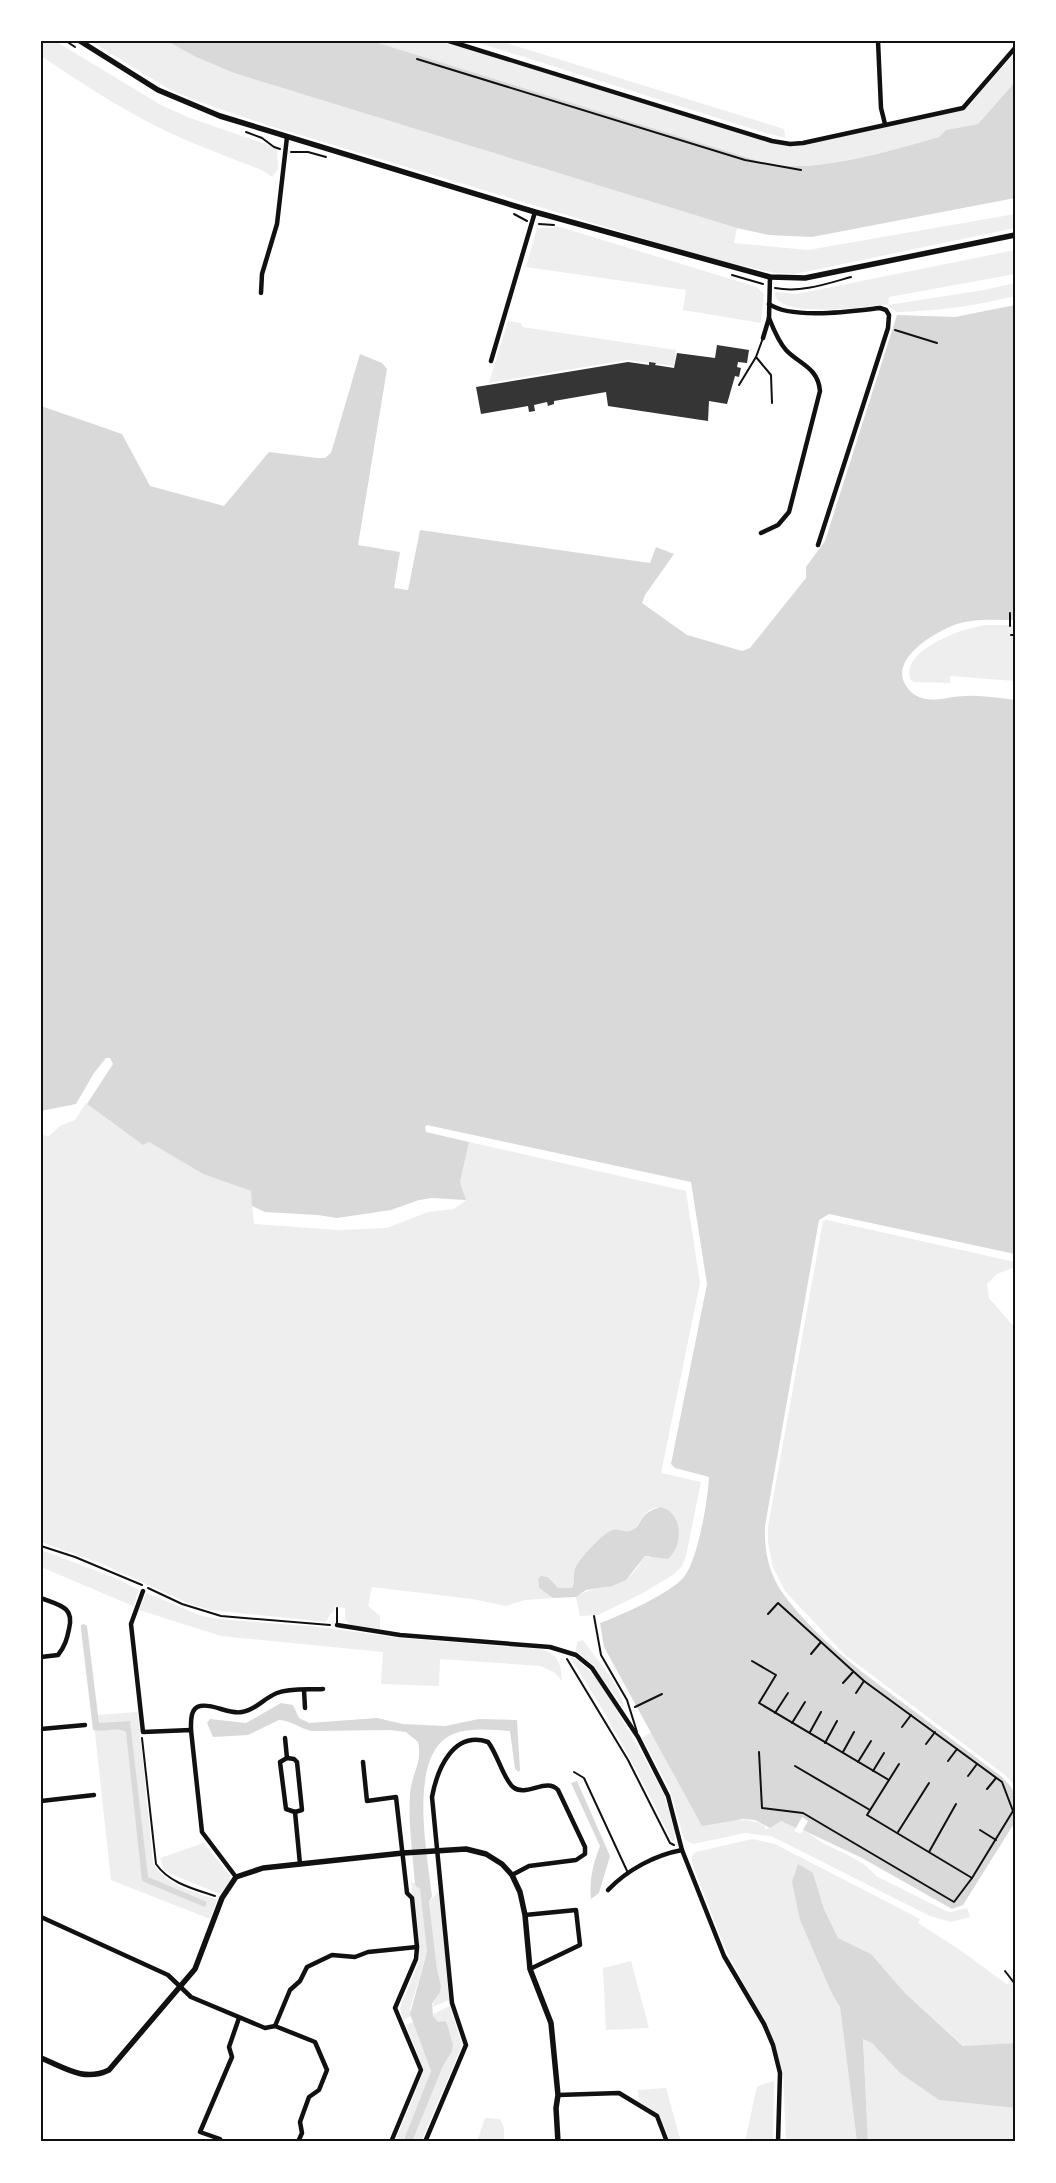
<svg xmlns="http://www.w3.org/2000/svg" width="1056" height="2183" font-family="Helvetica,sans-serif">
<rect width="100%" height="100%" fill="#fff"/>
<g fill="#eee">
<path d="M41 41H55L161 105 190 118 277 148 278 169 272 177 264 171C227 156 188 143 152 124 113 104 77 80 41 56Z"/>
<path d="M90 41H167L196 57 234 73 737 228 734 243 808 250 1015 214V228L795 274 776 273 716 260 270 126 197 101 169 89Z"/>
<path d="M372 41H449L789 145 956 109 970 103 1015 53V82L978 124 946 130 939 137C893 150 834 168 786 166 775 166 763 162 752 159Z"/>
<path d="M473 41H500L784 129 785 138 759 131Z"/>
<path d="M560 227 757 287 764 294 761 323 683 310 686 290 526 267 537 228Z"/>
<path d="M1015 250V274L889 297 888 305 984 290 1015 283V296C975 306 937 311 896 312L888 305C866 306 784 319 775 296L776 292 797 294Z"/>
<path d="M508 321 521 323 522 327 676 350 674 366 627 360 489 383Z"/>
<path d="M986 625H1015V681L950 676V683L914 682 910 679C909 673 909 668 912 663 923 643 964 628 986 625Z"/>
<path d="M86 1103 143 1145 149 1142 203 1174 251 1191 254 1224 339 1230 387 1228 428 1212 454 1209 466 1200 460 1182 469 1142 686 1191 700 1283 661 1473 701 1482 686 1556 682 1566 673 1575 641 1594 598 1615 580 1616 576 1597C593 1585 615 1589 631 1575 636 1570 641 1562 645 1556L650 1558 665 1508C645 1503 643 1523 632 1530 624 1534 617 1528 610 1532 593 1540 580 1560 574 1577 573 1581 574 1584 572 1588H558L548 1577 541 1576 538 1579 539 1588 553 1598 525 1600 506 1606 472 1599 372 1587 368 1606 380 1616V1629L351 1625 345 1619V1608L335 1607 334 1612 331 1613 326 1622 210 1610 188 1603 100 1563 41 1542V1135L49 1136 60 1126 75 1120Z"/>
<path d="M827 1220 1015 1262V1267L997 1274 987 1284 989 1298 1015 1328V1785L1005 1775 844 1654 785 1591 773 1567 768 1543V1527L823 1221Z"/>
<path d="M41 1550 113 1577 139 1590 133 1606 41 1567Z"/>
<path d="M146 1593 202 1616 219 1619 319 1627 401 1638 540 1649C558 1654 561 1663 562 1681L555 1673 541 1666 440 1659 439 1686 381 1684 383 1652 221 1636 139 1610Z"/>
<path d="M583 1640C598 1662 620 1683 625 1710L593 1665 576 1651 577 1642Z"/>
<path d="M569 1656 576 1659 590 1671 602 1685 642 1754 664 1794 674 1829 675 1841H672C641 1777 608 1715 569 1656Z"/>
<path d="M138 1712 153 1862C162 1885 196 1892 217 1900L210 1919 111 1880 95 1733 96 1715Z"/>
<path d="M651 1732 702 1825C723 1822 746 1815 765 1826V1829L770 1828 781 1821 796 1828 794 1831 801 1834 803 1830C811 1834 816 1839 823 1843 841 1853 863 1859 876 1876L946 1911 950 1912 967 1908 970 1917 951 1922 930 1916 771 1836 745 1833 693 1844 684 1839 670 1790 642 1738Z"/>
<path d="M752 1839 775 1844 920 1919 918 1923 960 1950 1008 1985 1015 1970V2043L964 2046 905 1993 871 1954 838 1938 824 1909 813 1873 800 1920 832 1994 840 2007 857 2142H786L783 2072 774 2041 725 1948 692 1863V1856L696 1852Z"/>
<path d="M204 1843 230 1876V1882L220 1894 171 1874 165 1870 160 1858Z"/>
<path d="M411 1881 420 1889 427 1952 410 2009 411 2016 403 2020 400 2008 420 1959Z"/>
<path d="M439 1891 449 2000 432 2007 441 1986 437 1969 429 1902Z"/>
<path d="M631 1961 649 2028 606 2030 603 1968Z"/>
<path d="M450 2006 461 2042V2048L421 2142H412L443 2066 452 2050 453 2045 444 2021 438 2022 434 2019 433 2014Z"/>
<path d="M413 2022 431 2071 403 2142H395L424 2070 406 2025Z"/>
<path d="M863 2039 872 2043 900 2073 939 2100 1015 2108V2142H868Z"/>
<path d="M774 2081 773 2142H745L756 2090 758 2086Z"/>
<path d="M666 2088 681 2142H670C664 2122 658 2111 639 2102L638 2090Z"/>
<path d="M485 2118 500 2119 504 2128V2142H477Z"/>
</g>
<g fill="#d9d9d9">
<path d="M167 41H372L752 159C763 162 774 166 786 166 834 168 893 150 939 137L946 130 978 124 1015 82V198L812 237 769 235 737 228 234 73 196 57Z"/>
<path d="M1015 305V620C995 620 973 618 954 625 934 633 893 657 904 682 906 687 912 694 917 696 932 704 949 696 965 696 981 695 999 698 1015 700V1254L829 1214 819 1220 765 1526C764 1551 769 1575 784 1595 816 1638 859 1670 902 1702 935 1727 969 1752 1002 1777L1011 1787 1015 1795V1822L963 1905 952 1909 862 1858 803 1830 808 1821 802 1817 796 1828 781 1821 770 1828 755 1820 743 1819 702 1826 604 1647 600 1623C620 1616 671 1593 684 1577 698 1559 708 1500 709 1477L675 1468 671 1464 707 1284 691 1182 427 1125 425 1127 426 1132 469 1142 460 1182 466 1200 432 1198 419 1200 391 1210 337 1218 318 1215 265 1212 252 1206 251 1191 203 1174 149 1142 143 1145 87 1104 113 1064 110 1058H106L94 1073 76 1104 41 1111V406L122 434 150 486 224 506 269 452 317 458H325L331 453 360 354 382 363 387 369 358 545 400 552 394 588 408 590 420 530 650 563 656 547 674 554 645 595 642 603 687 635 742 651 750 648 806 578V567L825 541 897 315 955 317Z"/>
<path d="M661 1507C683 1513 684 1545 668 1559L645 1556 626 1580 612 1586 586 1590 576 1597 553 1598 539 1588 538 1579 541 1576 548 1577 558 1588H572C575 1582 573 1575 575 1569 579 1559 602 1533 613 1530 619 1528 625 1534 632 1530 644 1524 638 1513 661 1507Z"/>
<path d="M84 1624 87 1626 99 1723 130 1721 148 1877 207 1902 205 1907 142 1881 126 1732C115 1726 104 1733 93 1730L81 1629V1625Z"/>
<path d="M281 1703 293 1705 299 1718 309 1723 377 1718 403 1724 445 1726 479 1719 517 1720 520 1770 519 1772 515 1769 510 1731C492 1730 471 1727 453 1734 406 1754 428 1857 432 1896L429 1902 437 1969 441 1986 440 1992 432 2004 433 2016 438 2022 445 2021 447 2024 453 2045 452 2051 443 2066 412 2142H403L431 2071 410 2014 427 1952 420 1889 415 1885C413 1855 408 1825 410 1795 411 1774 423 1763 418 1742L406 1732 390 1730 312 1731C300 1729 291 1720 279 1720L248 1735 213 1737 207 1723 210 1719 246 1723Z"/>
<path d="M577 1781 610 1856 599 1893 591 1899C589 1880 593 1864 600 1846L571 1783Z"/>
<path d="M798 1864 813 1873 824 1909 838 1938 871 1954 905 1993 963 2046 1015 2043V2108L939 2100 900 2073 872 2043 863 2039 868 2142H857L840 2007 832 1994 800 1920 792 1882Z"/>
</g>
<path fill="#353535" d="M717 345 749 350 747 363 738 362 737 367 741 368 739 377 735 376 727 404 709 401 708 421 608 406 606 392 554 401V404L548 406 547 402 534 405 535 411 529 412 528 406 481 414 476 387 628 362 649 365V362L656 363 655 365 674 368 677 353 715 358Z"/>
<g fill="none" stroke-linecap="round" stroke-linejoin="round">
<g stroke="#111" stroke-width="2">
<path d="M66 41 75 47"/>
<path d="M417 59 745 160 801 170"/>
<path d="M246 132 262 138 274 147 280 149"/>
<path d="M291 152H308L326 157"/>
<path d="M514 214 527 221"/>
<path d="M539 224 554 225"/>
<path d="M732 275 763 284"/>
<path d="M775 288C801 293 826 284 851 277"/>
<path d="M895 330 937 343"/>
<path d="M1010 626V613"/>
<path d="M41 1546 75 1557 142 1585"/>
<path d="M148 1588 182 1604 221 1616 330 1625"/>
<path d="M811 1654 821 1642"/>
<path d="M567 1659 628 1760 670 1843 674 1845"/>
<path d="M752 1661 776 1675 759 1703 889 1780"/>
<path d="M843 1683 853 1672"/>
<path d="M856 1693 864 1681"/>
<path d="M635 1707 662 1694"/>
<path d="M775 1713 788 1693"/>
<path d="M792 1723 805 1702"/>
<path d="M902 1727 911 1715"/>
<path d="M810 1732 821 1712"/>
<path d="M142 1738 156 1864C169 1883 194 1889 215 1896"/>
<path d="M825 1743 837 1721"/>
<path d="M926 1744 935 1732"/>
<path d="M759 1752 762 1808 803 1813 954 1902 972 1878 1013 1811 1002 1782 864 1681 778 1603 768 1614"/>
<path d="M843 1752 854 1732"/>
<path d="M948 1761 957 1749"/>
<path d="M858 1762 871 1741"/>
<path d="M899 1764 867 1815 972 1878"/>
<path d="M795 1766 870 1810"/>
<path d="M873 1771 884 1753"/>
<path d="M968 1776 977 1764"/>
<path d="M987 1789 996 1778"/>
<path d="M980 1830 996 1840"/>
<path d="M898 1832 929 1783"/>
<path d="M929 1852 956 1804"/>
<path d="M1005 1971 1015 1984"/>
</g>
<g stroke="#111" stroke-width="2">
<path d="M756 357 771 375 772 403"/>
<path d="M739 385 756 357 763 338"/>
<path d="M1011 635H1015"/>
<path d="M337 1608V1625"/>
<path d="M594 1616 601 1655 627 1700 637 1732"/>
<path d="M574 1772 584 1778 628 1873"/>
</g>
<g stroke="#111" stroke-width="4.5">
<path d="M449 41 772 141 790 144 803 143 963 108 1015 48"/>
<path d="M878 41 881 108 885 124"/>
<path d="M261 293 262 274 277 224 287 137"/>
<path d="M769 304C792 320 853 311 880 308L886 310 889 315 888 328 818 545"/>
<path d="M763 338 769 318 770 277"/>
<path d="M491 361 535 212"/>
<path d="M761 533 778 525 789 512 820 391C818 367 799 364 786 350 778 341 773 328 769 318"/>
<path d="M143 1591 131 1624 143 1732 191 1730 202 1832 236 1877"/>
<path d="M41 1598C58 1605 75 1606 69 1629 67 1639 65 1646 58 1655L41 1657"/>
<path d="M337 1625 400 1635 550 1647 576 1655 592 1668 638 1737 668 1796 682 1850 724 1956 764 2024 773 2045 780 2073 778 2142"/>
<path d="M304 1690 305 1708"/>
<path d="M41 1729 85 1725"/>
<path d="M191 1730C191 1722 190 1708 200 1706 213 1703 229 1715 242 1712 256 1710 264 1698 277 1693 290 1688 308 1690 323 1689"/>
<path d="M285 1738 287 1758"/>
<path d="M287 1758 294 1759 297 1762 302 1810 295 1812 286 1809 280 1762Z"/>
<path d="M363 1762 367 1801 396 1797 407 1893 412 1898 417 1947 416 1959 395 2008 421 2070 391 2142"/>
<path d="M41 1801 94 1795"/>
<path d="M295 1812 300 1864"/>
<path d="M608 1890C627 1870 655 1855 682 1850"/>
<path d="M525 1915 576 1910 580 1945 530 1969"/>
<path d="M41 1917 168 1975 191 1997 265 2028 275 2026 315 2042 327 2070 319 2090 309 2097 300 2122 302 2133 298 2142"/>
<path d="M275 2026 290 1990 300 1981 307 1967 332 1955 355 1957 368 1952 417 1947"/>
<path d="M558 2095 619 2093 657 2116 667 2142"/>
<path d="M220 2139 200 2132 232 2057 229 2047 239 2018"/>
<path d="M425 2142 466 2045 452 2003 432 1797C437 1770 453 1730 488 1742 497 1753 504 1780 513 1787 526 1798 546 1777 558 1790L585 1847V1854L576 1860 529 1866 512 1875"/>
</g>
<g stroke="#111" stroke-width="5.5">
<path d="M80 41 158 90 220 116 535 212 770 277 805 278 1015 235"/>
<path d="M41 2058C65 2068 84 2082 109 2070L195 1969 222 1898 236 1877 263 1868 403 1853 466 1849 486 1854 502 1864 512 1875 520 1892 525 1915 530 1969 551 2023 558 2095 556 2108 558 2142"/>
</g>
</g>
<rect width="1056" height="2183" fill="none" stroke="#ffffff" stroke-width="85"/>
<rect x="42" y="42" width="972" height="2098" fill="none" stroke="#111" stroke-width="2"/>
</svg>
